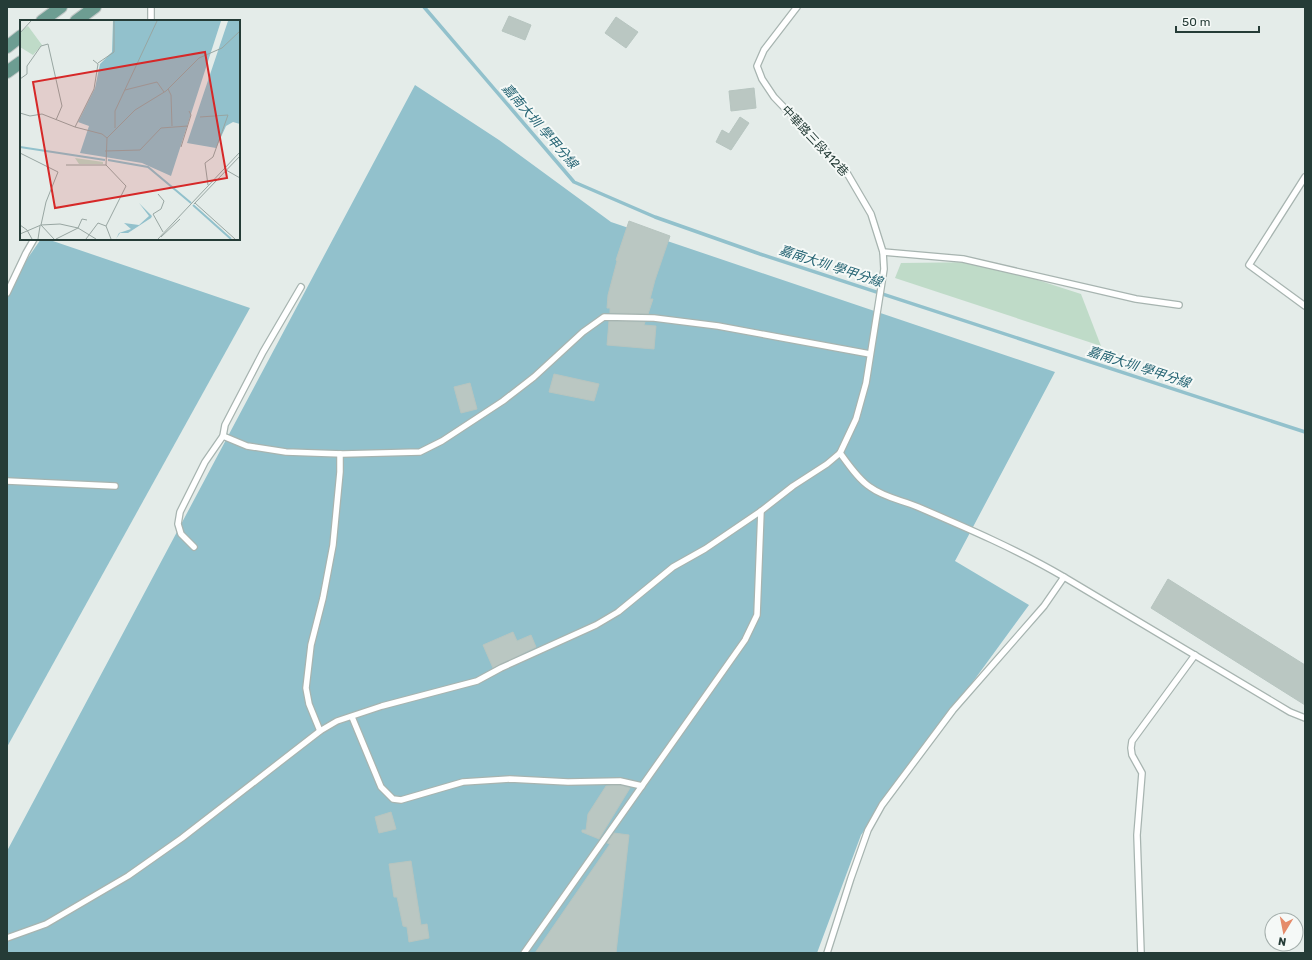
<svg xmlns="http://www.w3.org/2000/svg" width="1312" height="960" font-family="Rubik,'Noto Sans TC',sans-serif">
<rect width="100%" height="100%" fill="#e4ece9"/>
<path fill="#bfdbc8" d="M982 262 1081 294 1101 346 895 278 901 263Z"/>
<g fill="#92c1cc">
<path d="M415 85 499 140 611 222 1055 372 955 561 1029 605 861 835 817 953H7V851Z"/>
<path d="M41 239H47L250 308 7 747V288Z"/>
</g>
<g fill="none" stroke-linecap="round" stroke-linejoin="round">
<path stroke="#92c1cc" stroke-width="3.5" d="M424 7 574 182 655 217 760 254 1305 432"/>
</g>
<g fill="#bac7c2" stroke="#b7c5c0">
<path d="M509 16 531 25 525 40 502 31Z"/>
<path d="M616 17 638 32 626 48 605 33Z"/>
<path d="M754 88 756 108 731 111 729 91Z"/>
<path d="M740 117 749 123 731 150 716 142 722 130 729 134Z"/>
<path d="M629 221 670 236 655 280 650 299H653L648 314 610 313V308H607L608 295 617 261 616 260Z"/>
<path d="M609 321 645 322 644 325 656 326 654 349 607 345Z"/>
<path d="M554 374 599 384 594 401 549 392Z"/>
<path d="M470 383 477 409 461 413 454 387Z"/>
<path d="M1168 579 1305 665V705L1151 608Z"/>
<path d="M513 632 517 641 531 635 536 647 493 668 483 645Z"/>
<path d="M620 785 630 788 599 839 582 832V830H586L588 814 606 786Z"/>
<path d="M391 812 396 829 379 833 375 817Z"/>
<path d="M614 833 629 835 616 953H535L610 844 607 843Z"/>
<path d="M411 861 421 925 427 924 429 938 409 942 407 927 403 926 397 897H394L389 864Z"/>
</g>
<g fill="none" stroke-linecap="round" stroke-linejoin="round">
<defs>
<g id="service">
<path d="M151 7V21"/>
<path d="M1305 177 1249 265 1305 306"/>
<path d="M883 252 963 259 1136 299 1179 305"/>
<path d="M7 293 26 253 34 239"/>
<path d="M223 436 247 446 286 452 343 454 420 452 442 441 503 401 534 377 583 332 604 317 654 318 718 326 870 354"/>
<path d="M840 453C849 465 858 479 870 487 885 498 902 500 918 507 967 528 1018 550 1064 577"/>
<path d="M7 481 115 486"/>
<path d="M194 547 181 534 178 524 180 512 205 462 223 436 225 425 263 352 301 287"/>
<path d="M352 717 381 787 393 799 401 800 463 782 510 779 568 782 620 781 642 786"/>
<path d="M320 731 309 704 306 688 311 645 323 598 333 545 340 472V454"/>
<path d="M7 938 46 924 128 876 182 838 320 731 337 721 382 706 477 681 501 668 596 625 618 612 673 567 705 549 761 511 793 486 827 464 840 453 856 419 866 383 884 269 883 252 871 214 847 173 774 97 762 79 757 66 764 50 797 7"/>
<path d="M524 953 745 640 757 615 761 511"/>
<path d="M827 953 851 878 868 830 882 805 953 710 1044 606 1064 577 1290 712 1305 718"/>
<path d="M1141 953 1137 835 1142 773 1132 755 1131 748 1132 741 1195 655"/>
</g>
<g id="primary">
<path d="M42 21 61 7"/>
<path d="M76 21 95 7"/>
<path d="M7 47 21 36"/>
<path d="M7 72 21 62"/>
</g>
</defs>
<use href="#service" stroke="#a7b4b0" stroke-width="8"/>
<use href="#primary" stroke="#c2c8c7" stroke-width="14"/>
<use href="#service" stroke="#fff" stroke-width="5.5"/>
<use href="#primary" stroke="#6d9d92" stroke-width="12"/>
</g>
<g text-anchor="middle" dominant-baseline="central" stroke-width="4" stroke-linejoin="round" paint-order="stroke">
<g font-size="12" fill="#253c37" stroke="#f5f9f7">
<text transform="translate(815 141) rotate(47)">中華路三段412巷</text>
</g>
<g font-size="13" font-style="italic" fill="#256473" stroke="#f5f9f7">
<text transform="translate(540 126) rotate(49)">嘉南大圳 學甲分線</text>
<text transform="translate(831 266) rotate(18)">嘉南大圳 學甲分線</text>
<text transform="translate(1139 367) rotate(18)">嘉南大圳 學甲分線</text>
</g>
</g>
<g transform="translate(20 20)">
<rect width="220" height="220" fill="#e4ece9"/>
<path d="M8 6 22 25 13 35 0 27V12ZM55 138 83 142V144H59Z" fill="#bfdbc8"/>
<path d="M93 1H201L151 156 122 143 60 133 69 106 58 102 75 68 80 44 92 32ZM208 1H220V104L213 102 206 106 196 128 167 123ZM119 183 132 196 131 198 108 213H100L96 219 99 213 111 209 104 203 119 205 129 196Z" fill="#92c1cc"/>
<path fill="none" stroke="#92c1cc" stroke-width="2" d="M0 127 85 140M88 140 128 147 171 183M173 185 211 219"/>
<path fill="none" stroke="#98a6a2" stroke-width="1" d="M0 13 11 1M78 43 94 32V1M0 59 7 54V46L21 26 28 24 42 86 36 100M148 69 151 75 152 106M105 70 137 62 144 72M0 93 10 96 22 94 55 107 74 69 78 44 73 40M180 97 208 95 193 137 185 143 188 165M55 107 82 114 87 118M95 108V91L137 1M161 127 171 95 169 91M85 131 120 130 141 108 168 106M0 133 38 152 26 182 21 205 34 219M46 145H86M206 150 220 158M138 174 144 181 141 189 133 194 143 212M175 183 215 219M174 184 220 136M0 205 7 210 12 219M0 214 21 205 40 204 58 208 76 219M141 217 160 199M18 219 20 206M36 219 58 208 62 199 67 200M66 219 78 203 86 206M91 219 86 206 106 166 86 145 87 118 115 90 146 71 179 38 202 28 220 11M138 219 220 132"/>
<path fill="#d62828" fill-opacity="0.15" stroke="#d62828" stroke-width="2" d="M185 32 207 158 35 188 13 62Z"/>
<rect width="220" height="220" fill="none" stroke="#253c37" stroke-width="2"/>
</g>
<rect width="1312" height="960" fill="none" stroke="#253c37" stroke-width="16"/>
<g transform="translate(1284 932) rotate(190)"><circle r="19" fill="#f5f9f7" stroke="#a2adaa"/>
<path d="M0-3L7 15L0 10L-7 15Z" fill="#e58b6a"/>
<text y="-6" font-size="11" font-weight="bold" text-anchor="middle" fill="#253c37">N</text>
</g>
<path d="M1176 26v6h83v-6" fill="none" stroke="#253c37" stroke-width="2"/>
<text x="1182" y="26" font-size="12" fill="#253c37" stroke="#f5f9f7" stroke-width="3" paint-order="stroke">50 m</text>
</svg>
